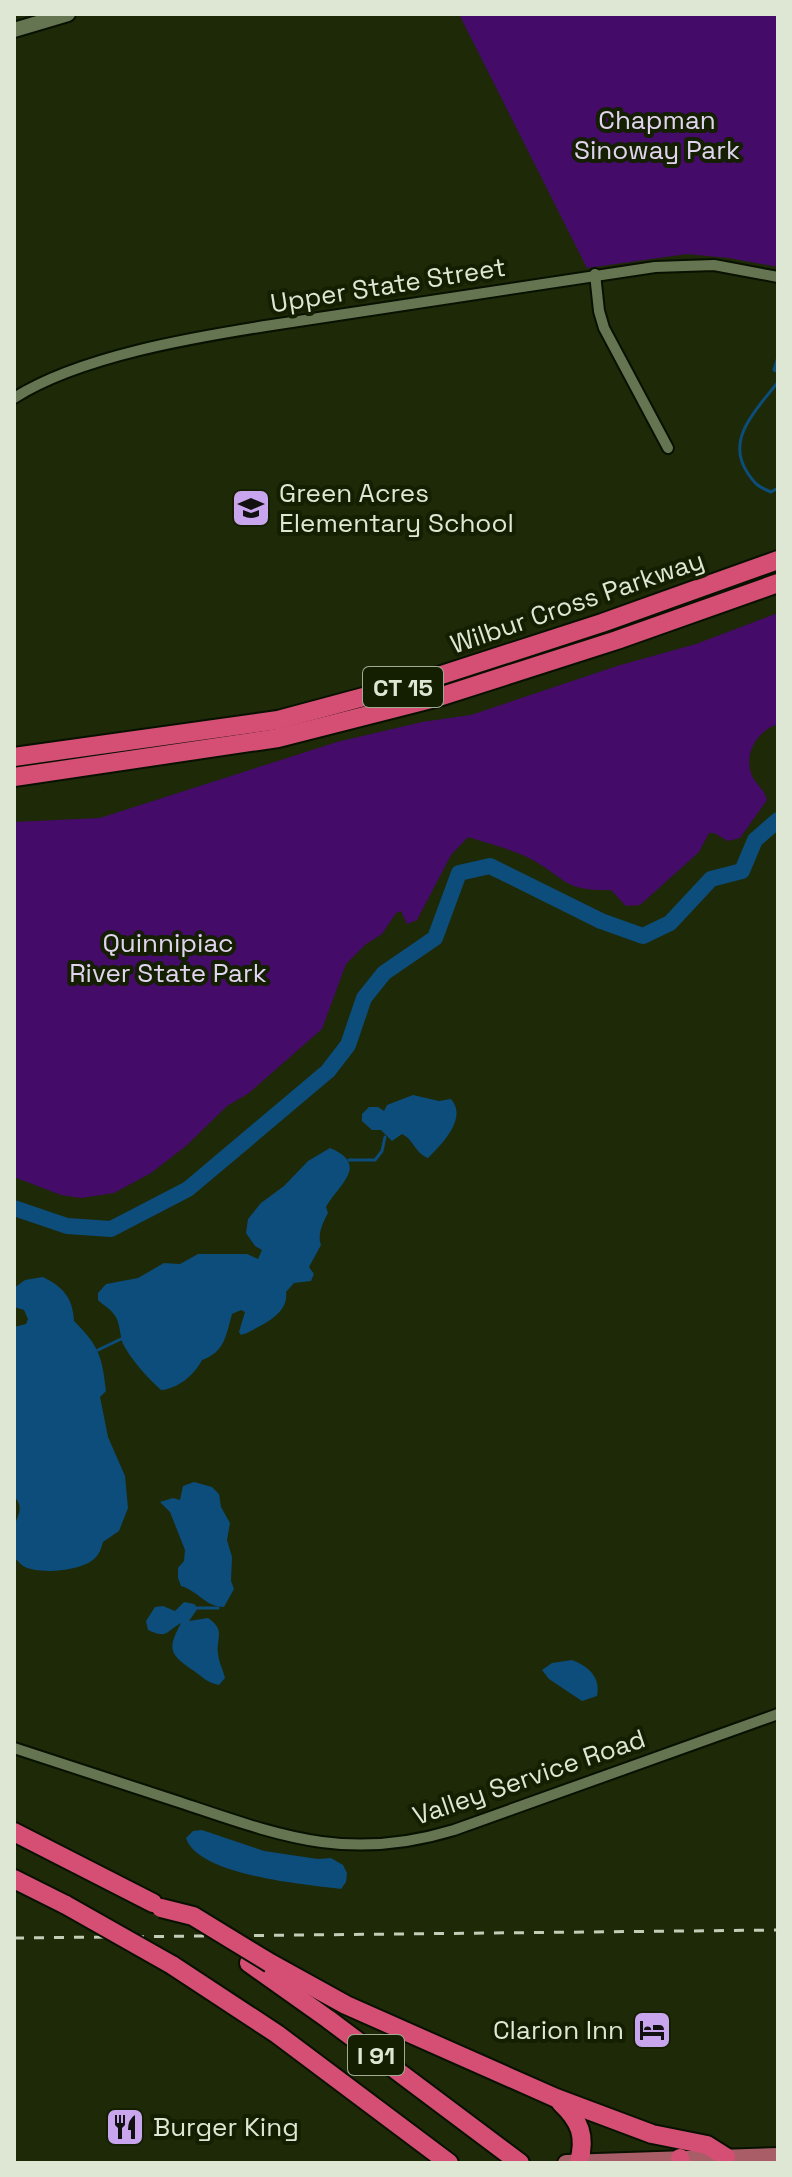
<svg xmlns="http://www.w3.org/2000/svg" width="792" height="2177" font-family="'Space Grotesk',sans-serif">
<rect width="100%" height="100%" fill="#1e2908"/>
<g fill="#440b69">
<path d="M459 14H778V267L729 258 687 254 587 268Z"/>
<path d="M778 613V724C756 731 742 756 753 778 758 786 765 791 767 800L740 838 728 841 714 833H709L699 852 640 905 626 906 611 890C561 891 567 878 529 858 511 849 487 843 468 837L451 855 417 920 407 924 401 911 396 913 382 934 366 944 346 964 322 1029 249 1093 227 1106 186 1146 151 1173 114 1193 81 1198 61 1195 14 1177V822L100 818 337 742 422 722 471 715 617 666 696 644Z"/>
</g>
<g fill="#0c4d7b">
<path d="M413 1095 439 1101 451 1099C468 1118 442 1144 428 1158 415 1153 414 1140 402 1134L392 1141 381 1130H372L362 1121V1114L369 1107H378L384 1111 387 1105Z"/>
<path d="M330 1148C370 1165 339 1184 326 1207L328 1213C323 1222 317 1235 321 1245L309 1267 314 1274 311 1281 294 1283 286 1292C289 1314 263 1324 247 1333L241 1335 239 1332 245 1312 241 1310 232 1314C226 1335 225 1352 202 1360 195 1374 178 1389 161 1390 147 1377 132 1361 123 1344 119 1334 121 1322 113 1313 109 1308 103 1305 98 1300V1293L106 1284 138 1278 164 1263 180 1264 198 1254H247L258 1259 262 1250 255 1246 246 1233 248 1219 261 1203 284 1186 308 1161Z"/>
<path d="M43 1277C63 1287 73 1298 74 1321 99 1346 102 1356 106 1391L100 1397 108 1437 125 1476 128 1508 119 1531 103 1542C101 1548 100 1554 94 1559 81 1571 39 1575 23 1566 21 1565 15 1558 14 1557 14 1548 12 1537 14 1528 17 1515 25 1509 14 1496V1327L26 1324 28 1319 24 1310 14 1307V1288L25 1280Z"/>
<path d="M194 1482 212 1487 219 1494 221 1507 230 1523 227 1540 232 1557 231 1581 234 1589 224 1607C206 1607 198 1591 181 1586L178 1578V1568L184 1561 185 1550 170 1512 160 1502 173 1498 180 1500 183 1486Z"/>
<path d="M184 1602 194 1604 198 1608 189 1621 208 1618C226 1630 216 1638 218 1653 218 1660 223 1670 225 1678L219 1685C205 1682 202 1676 191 1669 167 1653 169 1646 181 1623 165 1632 168 1639 148 1630L146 1621 155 1607 163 1606 175 1611Z"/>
<path d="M572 1660C588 1666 601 1677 597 1696L582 1701 549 1679 542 1670 552 1663Z"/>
<path d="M202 1830 264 1851 318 1859 331 1858 343 1865 347 1873 346 1882 341 1889C306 1884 198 1876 186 1838L193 1831Z"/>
</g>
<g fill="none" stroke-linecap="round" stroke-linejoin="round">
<g stroke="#0c4d7b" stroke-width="3">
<path d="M778 325V331"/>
<path d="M778 357 774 370 778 372"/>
<path d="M778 382C758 408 725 438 747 472 754 483 758 487 771 492L778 488"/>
<path d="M349 1160H375L382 1151 385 1137"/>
<path d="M98 1350 121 1339"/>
<path d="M198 1608H218"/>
</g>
<path stroke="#0c4d7b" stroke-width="16" d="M14 1208 67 1226 111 1229 188 1189 328 1071 348 1045 364 998 384 973 435 938 459 873 490 866 601 921 643 936 670 923 711 879 742 871 755 840 778 820"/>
<defs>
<g id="minor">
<path d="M595 274 599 311 604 328 668 448"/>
<path d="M14 398C80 356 195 337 272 325L655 267 714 265 778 277"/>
<path d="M14 1748C68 1766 122 1783 176 1801 278 1835 346 1863 454 1830L778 1714"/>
</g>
<path id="secondary" d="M14 30 68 14"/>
<path id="primary" d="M566 2163 778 2156"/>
<g id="motorway">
<path d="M14 757 278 720 423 681 602 623 778 560"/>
<path d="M14 777 278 738 439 697 617 640 778 583"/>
<path d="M14 1832 153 1903"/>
<path d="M14 1879 66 1905"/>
<path d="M249 1963 328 2019 520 2163"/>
<path d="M270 1963 346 2005 556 2098 652 2134 707 2145 726 2157"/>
<path d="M172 1965 277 2034 449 2163"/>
<path d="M561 2103C580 2121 586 2136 579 2162"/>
<path d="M680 2158 681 2163"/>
</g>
</defs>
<use href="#minor" stroke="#081100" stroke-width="14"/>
<use href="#secondary" stroke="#081100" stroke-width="18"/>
<use href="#primary" stroke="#081100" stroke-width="20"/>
<use href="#motorway" stroke="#081100" stroke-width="22"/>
<use href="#minor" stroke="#667551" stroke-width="10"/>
<use href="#secondary" stroke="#667551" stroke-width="14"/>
<use href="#primary" stroke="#a95e67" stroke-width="16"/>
<use href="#motorway" stroke="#d54f75" stroke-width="18"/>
<path stroke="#c3ccb6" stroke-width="3" stroke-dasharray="10 10" stroke-linecap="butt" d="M14 1938 778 1930"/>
<defs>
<g id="motorway-bridge">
<path d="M66 1905 172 1965"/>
<path d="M161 1908 193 1916 270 1963"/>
</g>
</defs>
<use href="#motorway-bridge" stroke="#081100" stroke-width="22" stroke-linecap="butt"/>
<use href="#motorway-bridge" stroke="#d54f75" stroke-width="18"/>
</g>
<defs>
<symbol id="school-square" viewBox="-11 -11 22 22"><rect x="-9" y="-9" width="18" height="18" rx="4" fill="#c9a5ee" stroke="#141f01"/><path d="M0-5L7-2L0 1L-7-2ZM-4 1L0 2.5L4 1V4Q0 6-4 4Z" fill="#111"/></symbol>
<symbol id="hotel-square" viewBox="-11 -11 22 22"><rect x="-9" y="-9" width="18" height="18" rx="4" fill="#c9a5ee" stroke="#141f01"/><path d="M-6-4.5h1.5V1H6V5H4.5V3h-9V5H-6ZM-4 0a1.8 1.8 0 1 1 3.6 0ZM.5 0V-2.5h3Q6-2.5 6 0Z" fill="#111"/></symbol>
<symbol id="restaurant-square" viewBox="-11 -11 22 22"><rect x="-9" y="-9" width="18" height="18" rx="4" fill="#c9a5ee" stroke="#141f01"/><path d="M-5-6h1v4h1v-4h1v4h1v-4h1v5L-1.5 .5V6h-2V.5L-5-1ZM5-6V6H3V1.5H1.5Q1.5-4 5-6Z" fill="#111"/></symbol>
</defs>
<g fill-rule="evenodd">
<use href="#school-square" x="229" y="486" width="44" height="44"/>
<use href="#hotel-square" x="630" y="2008" width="44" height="44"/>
<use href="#restaurant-square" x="103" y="2105" width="44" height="44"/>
</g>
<g text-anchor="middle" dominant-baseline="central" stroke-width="8" stroke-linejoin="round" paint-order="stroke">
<g fill="#141f01" stroke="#a1ab94" stroke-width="2">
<rect x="363" y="667" width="80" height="40" rx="6"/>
<rect x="348" y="2035" width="56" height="40" rx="6"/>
</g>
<g font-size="24" font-weight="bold" fill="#dee7d3">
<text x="403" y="687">CT 15</text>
<text x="376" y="2055">I 91</text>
</g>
<g font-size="26" fill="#e1d4ef" stroke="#141f01">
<text x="657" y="120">Chapman<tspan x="657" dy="30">Sinoway Park</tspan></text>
<text x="168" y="943">Quinnipiac<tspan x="168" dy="30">River State Park</tspan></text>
</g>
<g font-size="26" fill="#dee7d3" stroke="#141f01">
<text transform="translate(388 285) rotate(-9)">Upper State Street</text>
<text transform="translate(577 602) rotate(-19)">Wilbur Cross Parkway</text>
<text transform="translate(529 1777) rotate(-19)">Valley Service Road</text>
</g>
<g font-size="26" fill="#dee7d3" stroke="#141f01" text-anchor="start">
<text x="279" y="493">Green Acres<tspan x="279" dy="30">Elementary School</tspan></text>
<text x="624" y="2030" text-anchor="end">Clarion Inn</text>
<text x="153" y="2127">Burger King</text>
</g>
</g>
<rect width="792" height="2177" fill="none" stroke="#dee7d3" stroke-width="32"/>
</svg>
